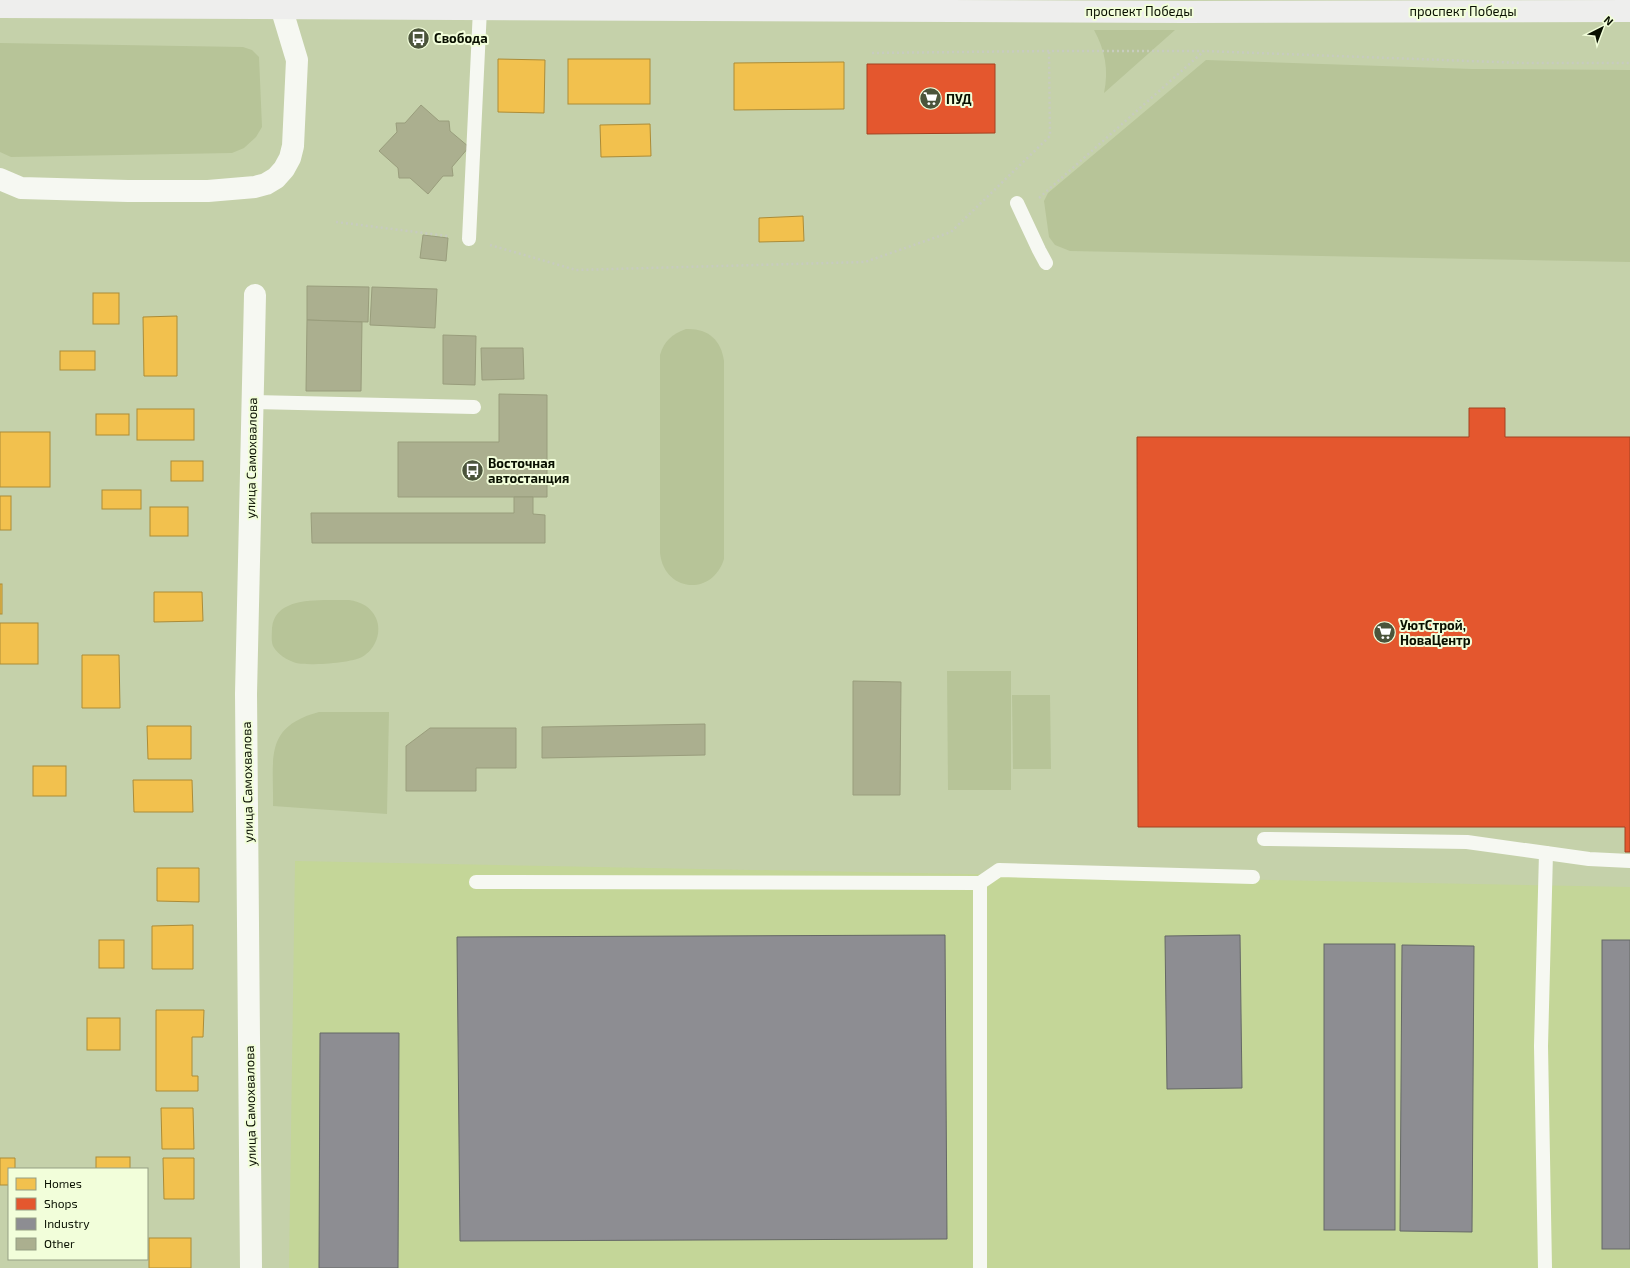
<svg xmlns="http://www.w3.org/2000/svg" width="1630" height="1268" font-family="'Exo 2',sans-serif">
<rect width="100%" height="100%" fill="#c5d1aa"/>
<path fill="#c4d698" d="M295 861 1630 887V1268H289Z"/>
<g fill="#b7c498">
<path d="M1094 30H1175L1104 93C1109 70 1105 50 1094 30Z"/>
<path d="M0 43 243 47 252 50 259 57 262 127 256 137 244 148 232 153 11 157 0 152Z"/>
<path d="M1206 60 1472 69 1630 70V262L1070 251 1055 245 1049 237 1044 201 1048 193Z"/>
<path d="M686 329C707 328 721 339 724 361V559C712 597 664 592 660 553V355C664 341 672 334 686 329Z"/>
<path d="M349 600C361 602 370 606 376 618 382 632 376 649 362 657 352 663 308 666 296 663 287 660 278 655 273 646 271 641 272 633 272 628 275 594 326 601 349 600Z"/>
<path d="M947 671H1011V790H948Z"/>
<path d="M1012 695H1050L1051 769H1013Z"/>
<path d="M319 712H389L387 814 273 806C274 759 263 727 319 712Z"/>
</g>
<g fill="#f2c14e" stroke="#ac8c37">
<path d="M498 59 545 60 544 113 498 112Z"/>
<rect x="568" y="59" width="82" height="45"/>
<path d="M844 62V109L734 110V63Z"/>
<path d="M650 124 651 156 601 157 600 125Z"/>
<path d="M803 216 804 241 759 242V218Z"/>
<rect x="93" y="293" width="26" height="31"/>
<path d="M177 316V376H144L143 317Z"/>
<rect x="60" y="351" width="35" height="19"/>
<rect x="137" y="409" width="57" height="31"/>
<rect x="96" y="414" width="33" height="21"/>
<rect x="0" y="432" width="50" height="55"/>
<rect x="171" y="461" width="32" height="20"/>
<rect x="102" y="490" width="39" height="19"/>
<rect x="0" y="496" width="11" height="34"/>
<rect x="150" y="507" width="38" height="29"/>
<rect x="0" y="584" width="2" height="30"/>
<path d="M154 592H202L203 621 154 622Z"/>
<rect x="0" y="623" width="38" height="41"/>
<path d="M82 655H119L120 708H82Z"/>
<path d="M147 726H191V759H148Z"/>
<rect x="33" y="766" width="33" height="30"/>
<path d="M133 780H192L193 812H134Z"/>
<path d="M157 868H199V902L157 901Z"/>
<path d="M193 925V969H152V926Z"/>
<rect x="99" y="940" width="25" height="28"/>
<path d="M156 1010H204L203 1037H192V1076H198V1091H156Z"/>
<rect x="87" y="1018" width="33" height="32"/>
<path d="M161 1108H193L194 1149H162Z"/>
<rect x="96" y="1157" width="34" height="12"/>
<path d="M0 1158H15V1169H9V1185H0Z"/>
<path d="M163 1158H194V1199H164Z"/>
<rect x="149" y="1238" width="42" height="30"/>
</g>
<g fill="#e4572e" stroke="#a24220">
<path d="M867 64H995V133L867 134Z"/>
<path d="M1469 408H1505V437H1630V852H1625V827H1138L1137 437H1469Z"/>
</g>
<g fill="#8d8d92" stroke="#656866">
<path d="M945 935 947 1239 460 1241 457 937Z"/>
<path d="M1240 935 1242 1088 1167 1089 1165 936Z"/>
<rect x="1602" y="940" width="28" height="309"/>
<rect x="1324" y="944" width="71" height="286"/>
<path d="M1402 945 1474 946 1472 1232 1400 1231Z"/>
<path d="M320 1033H399L398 1268H319Z"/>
</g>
<g fill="#abaf8f" stroke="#999d7c">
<path d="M421 105 439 121H449L450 131 469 147 452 167 453 176H443L428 194 410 178H399L398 168 379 151 397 132 396 123H405Z"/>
<path d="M423 235 448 238 446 261 420 258Z"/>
<path d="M307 286 369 287 368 322 307 320Z"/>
<path d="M372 287 437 289 435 328 370 325Z"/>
<path d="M307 320 362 322 361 391H306Z"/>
<path d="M443 335 476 336 475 385 443 384Z"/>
<path d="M481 348H523L524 379 482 380Z"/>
<path d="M499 394 547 395V497H398V442H499Z"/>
<path d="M514 497H533V514L545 515V543H312L311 513H514Z"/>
<path d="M853 681 901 682 900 795H853Z"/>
<path d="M705 724V755L542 758V727Z"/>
<path d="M430 728H516V768H476V791H406V746Z"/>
</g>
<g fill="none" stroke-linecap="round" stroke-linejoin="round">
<g stroke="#c7cbbf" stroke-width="2.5" stroke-dasharray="2 3" stroke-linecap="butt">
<path d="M872 53 1049 51H1204L1523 63H1630"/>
<path d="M1039 198 1204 51"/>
<path d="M336 222 448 236"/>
<path d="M490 245 576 270 865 262 951 232 1050 136 1049 51"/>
</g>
<g stroke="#f6f8f2" stroke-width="14">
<path d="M1017 203 1039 250 1046 263"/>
<path d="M469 239 480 9"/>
<path d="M252 402 474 407"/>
<path d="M1264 839 1467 842 1589 859 1630 861"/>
<path d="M476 882 980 883 999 870 1253 877"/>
<path d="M980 883V1268"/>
<path d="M1545 1268 1541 1046 1546 853"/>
</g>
<g stroke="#f6f8f2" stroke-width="22">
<path d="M0 179 21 188 128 191H208L255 187 266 184 276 178 284 169 290 158 293 146 297 60 281 7V0"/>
<path d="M251 1268 246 694 255 295"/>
</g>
<path stroke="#eeeeed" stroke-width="22" d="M0 7 1185 12 1630 11"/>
</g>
<defs>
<symbol id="bus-disc" viewBox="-11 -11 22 22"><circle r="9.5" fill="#4b543b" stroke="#f2feda"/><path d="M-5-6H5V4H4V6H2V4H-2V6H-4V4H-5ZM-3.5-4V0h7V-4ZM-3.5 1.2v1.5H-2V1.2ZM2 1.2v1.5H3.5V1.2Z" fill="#fff"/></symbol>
<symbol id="supermarket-disc" viewBox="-11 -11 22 22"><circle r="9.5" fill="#4b543b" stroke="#f2feda"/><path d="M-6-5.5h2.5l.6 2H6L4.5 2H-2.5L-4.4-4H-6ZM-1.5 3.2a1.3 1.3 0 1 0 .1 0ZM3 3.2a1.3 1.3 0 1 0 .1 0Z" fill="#fff"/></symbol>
</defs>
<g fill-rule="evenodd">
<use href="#bus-disc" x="406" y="26" width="25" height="25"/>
<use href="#supermarket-disc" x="918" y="86" width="25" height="25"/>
<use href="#bus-disc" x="460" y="458" width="25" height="25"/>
<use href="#supermarket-disc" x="1372" y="620" width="25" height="25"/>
</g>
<g text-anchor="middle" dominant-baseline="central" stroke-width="4" stroke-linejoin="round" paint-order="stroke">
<g font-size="13" fill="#091000" stroke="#f2feda">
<text x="1139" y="11">проспект Победы</text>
<text x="1463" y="11">проспект Победы</text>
<text transform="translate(251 458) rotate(-89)">улица Самохвалова</text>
<text transform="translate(247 782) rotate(-91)">улица Самохвалова</text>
<text transform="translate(250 1106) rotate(-91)">улица Самохвалова</text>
</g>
<g font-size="13" font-weight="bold" fill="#091000" stroke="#f2feda" text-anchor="start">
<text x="434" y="38">Свобода</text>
<text x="946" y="99">ПУД</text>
<text x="488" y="463">Восточная<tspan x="488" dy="15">автостанция</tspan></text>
<text x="1400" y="625">УютСтрой,<tspan x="1400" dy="15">НоваЦентр</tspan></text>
</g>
</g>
<rect x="8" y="1168" width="140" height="92" fill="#f2feda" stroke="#959f83"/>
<rect x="16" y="1178" width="20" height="12" fill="#f2c14e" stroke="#959f83"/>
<text x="44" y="1188" font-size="12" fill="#091000">Homes</text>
<rect x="16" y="1198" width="20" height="12" fill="#e4572e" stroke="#959f83"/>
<text x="44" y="1208" font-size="12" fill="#091000">Shops</text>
<rect x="16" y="1218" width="20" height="12" fill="#8d8d92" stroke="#959f83"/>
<text x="44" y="1228" font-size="12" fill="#091000">Industry</text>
<rect x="16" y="1238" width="20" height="12" fill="#abaf8f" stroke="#959f83"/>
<text x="44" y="1248" font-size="12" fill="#091000">Other</text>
<g transform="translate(1602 28) rotate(42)" stroke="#f2feda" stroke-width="3" paint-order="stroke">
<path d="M0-3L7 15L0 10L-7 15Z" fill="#091000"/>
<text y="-6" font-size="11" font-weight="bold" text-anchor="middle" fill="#091000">N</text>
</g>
</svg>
